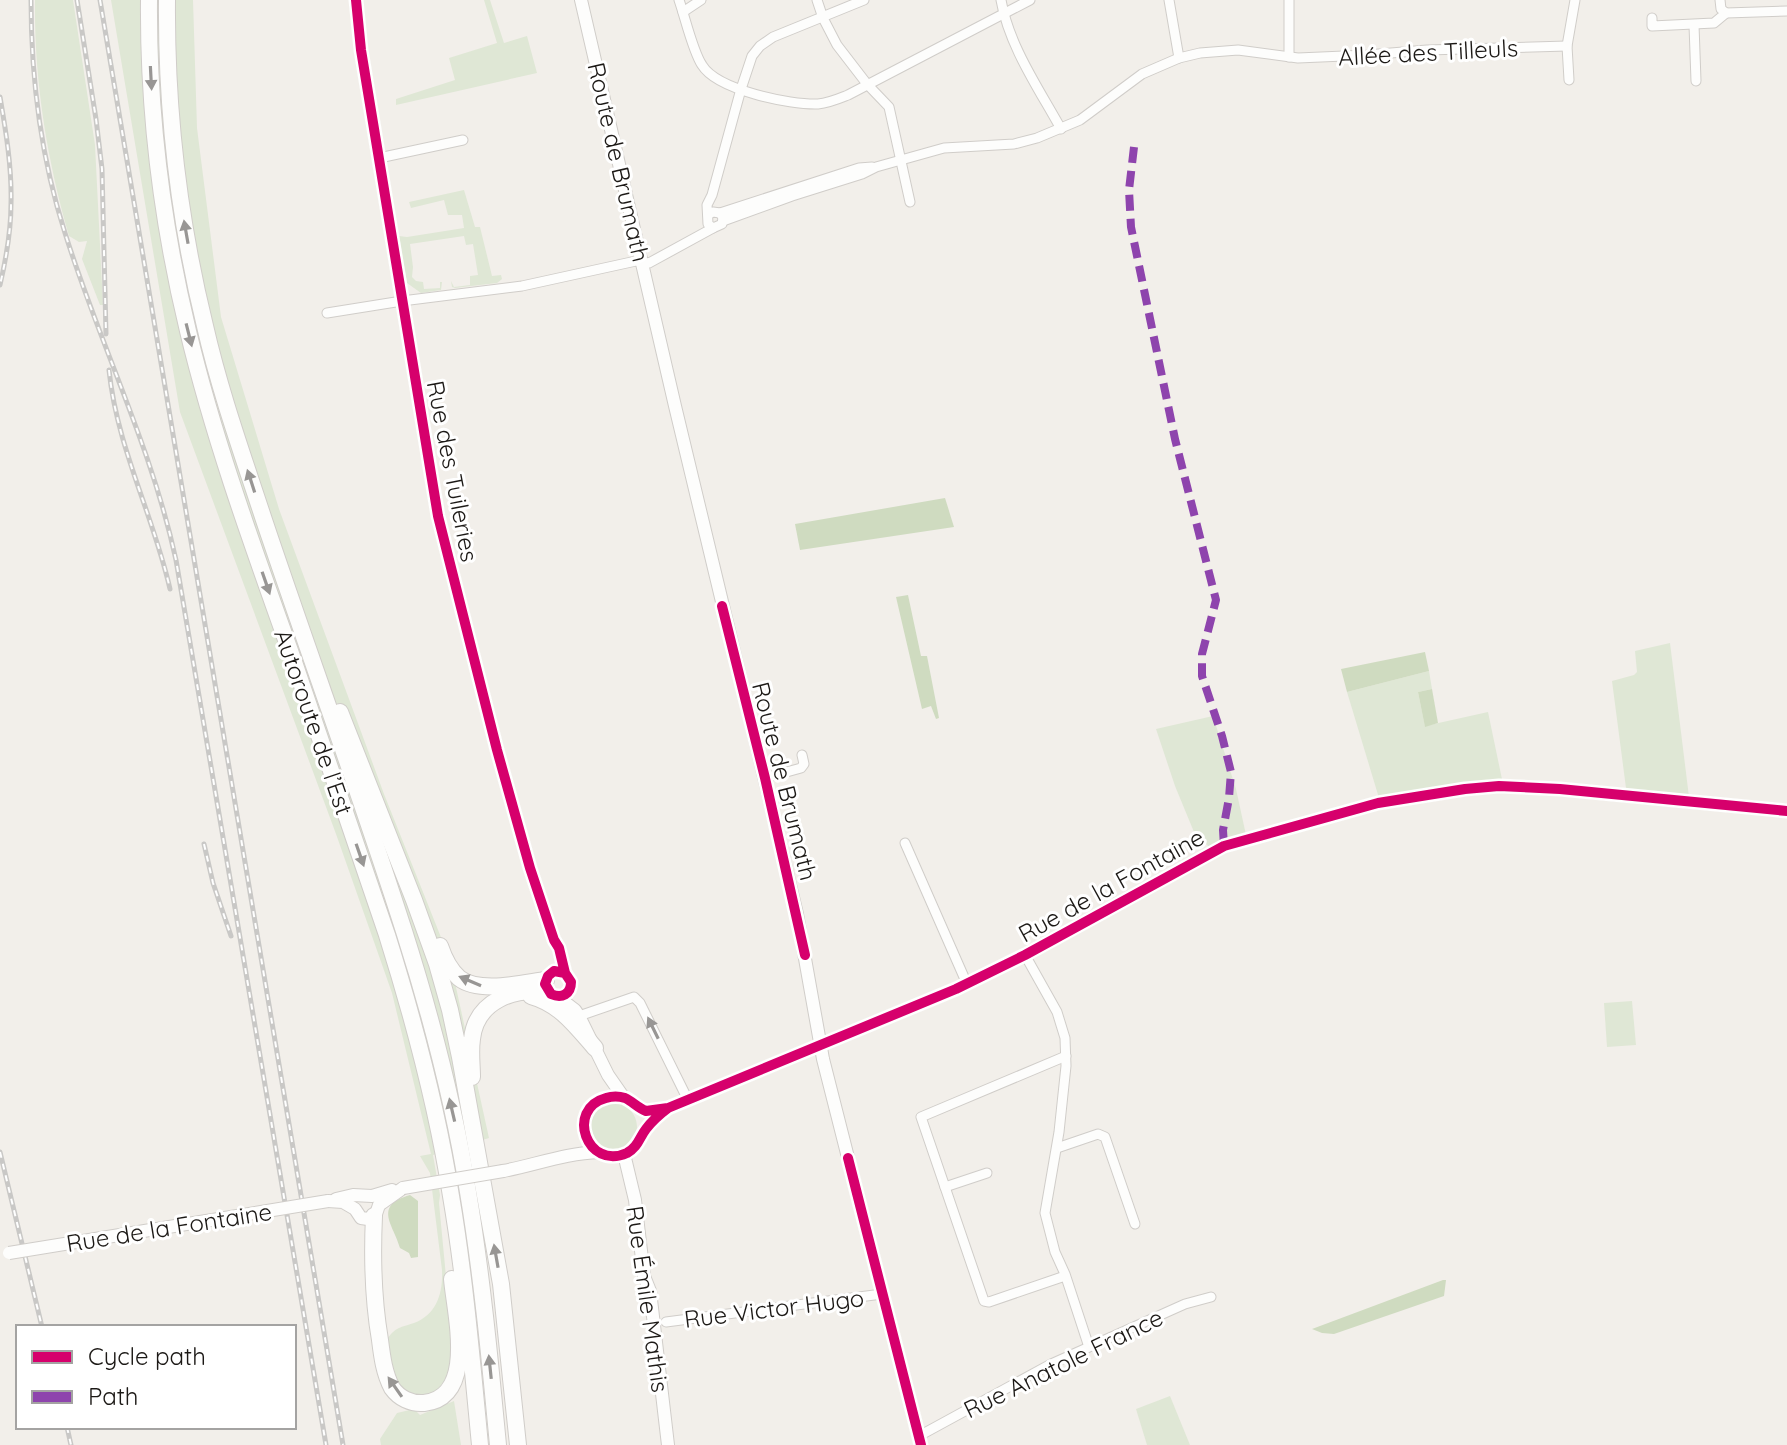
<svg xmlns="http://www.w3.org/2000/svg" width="1787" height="1445" font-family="Quicksand,sans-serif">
<rect width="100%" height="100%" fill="#f2efea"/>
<g fill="#dfe7d5">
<path d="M35 0H73L95 145 103 305H100L82 259 87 241 79 242 69 236C47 159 34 81 35 0Z"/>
<path d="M111 0H193L197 128 221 317 279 509 384 794 450 960 489 1138 433 1155 440 1195 439 1203 453 1350 448 1378 433 1394 420 1398 396 1386 391 1370 387 1339C397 1326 400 1328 414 1323 437 1314 443 1293 442 1270L430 1173 420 1156 431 1154 392 993 336 834 180 412Z"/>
<path d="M484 0H490L504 43 527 36 537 73 396 105V99L455 80 449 58 497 43Z"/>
<path d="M464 190 475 227H480L492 276 501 275 502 279 497 283 455 288 452 287 451 281 454 287 470 285V276L478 275 473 244 466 245 464 236 410 244 413 267 412 277 416 281 423 282 424 289 440 288V282H442L441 290 421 293 407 283 399 236 407 237 464 228 462 215H448L444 200 411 208 409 202Z"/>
<path d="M1670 643 1689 797 1626 788 1612 681 1634 675 1637 672 1635 651Z"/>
<path d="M1429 671 1432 689 1418 692 1425 726 1488 712 1503 784 1379 798 1347 692Z"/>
<path d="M1213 716 1236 789 1246 835 1209 847 1194 832 1175 786 1156 729Z"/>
<path d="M1632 1001 1636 1045 1607 1047 1604 1003Z"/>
<circle cx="613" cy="1127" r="24"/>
<path d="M1170 1396 1190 1445H1147L1136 1409Z"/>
<path d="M454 1401 461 1445H381L380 1439 397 1413 414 1409 420 1415Z"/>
</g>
<g fill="#cfdbc0">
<path d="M945 498 954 527 800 550 795 524Z"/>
<path d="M908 595 921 656H927L939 718 936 719 931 706 922 709 896 597Z"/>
<path d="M1425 652 1429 671 1347 692 1341 669Z"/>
<path d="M1432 689 1438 723 1425 727 1418 692Z"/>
<path d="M410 1195 418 1201V1257L411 1258 409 1253 400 1248C394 1225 372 1206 410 1195Z"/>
<path d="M1443 1280H1446L1444 1296 1334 1334 1322 1333 1312 1329Z"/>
</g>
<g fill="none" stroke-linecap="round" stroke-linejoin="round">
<defs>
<g id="street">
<path d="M679 0C685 17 693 52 702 65 717 90 790 105 818 104 829 103 838 99 848 95L1030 0"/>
<path d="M817 0 823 18 837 45 867 84 889 107 910 202"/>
<path d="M1001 0C1009 46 1039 89 1061 129"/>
<path d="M1169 0 1179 58"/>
<path d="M683 12 701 0"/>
<path d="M1726 13 1787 11"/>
<path d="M1652 18V26L1714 23 1726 13 1721 9 1720 0"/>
<path d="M1694 25 1696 81"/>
<path d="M1289 57V0"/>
<path d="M1569 80 1567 46 1575 0"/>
<path d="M379 158 463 140"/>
<path d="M720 213 859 168 872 167"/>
<path d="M708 215 713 212 720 213 723 218 722 224 713 228 708 224 707 205 712 195 741 89 752 56 760 46 773 37 864 0"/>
<path d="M723 221 792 196 862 174 876 167 944 148 1014 144 1037 138 1080 120 1142 74 1179 58 1200 53 1238 50 1298 58 1367 55 1427 50 1567 46"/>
<path d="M327 313 402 301 522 286 636 261 649 263 713 228"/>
<path d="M765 778 801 768 804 764 802 755"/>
<path d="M905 843 967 984"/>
<path d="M1025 955 1057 1012 1065 1038 1066 1066 1059 1132 1045 1213 1055 1252 1065 1274 1089 1347"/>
<path d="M579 1016 634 997 640 1003 687 1098"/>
<path d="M1057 1148 1098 1134 1105 1137 1135 1224"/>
<path d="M945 1187 987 1173"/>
<path d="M1065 1276 989 1302 984 1301 921 1117 1066 1056"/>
<path d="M666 1322 882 1294"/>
<path d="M919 1436 1051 1364 1185 1304 1211 1297"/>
</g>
<g id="secondary">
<path d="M356 0 361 50 438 516 497 750 530 868 554 940 559 948 565 973 571 982C571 994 562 999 551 994L545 984 548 976 554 971 565 973"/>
<path d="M581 0 675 406 797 914 823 1059 921 1445"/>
<path d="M558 997 575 1010 579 1016 608 1075 624 1098"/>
<path d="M668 1108 646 1111C638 1108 632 1101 625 1098 619 1096 612 1096 606 1098 565 1109 587 1171 627 1153 638 1147 639 1138 646 1129 652 1121 660 1114 668 1108L956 989 1025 955 1224 846 1378 803 1465 789 1499 786 1560 789 1787 811"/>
<path d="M624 1154 635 1200 644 1276 650 1291 668 1445"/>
<path d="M503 1171C535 1165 566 1153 599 1152"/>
<path d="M336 1199 353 1195 372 1196 392 1190"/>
<path d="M328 1201 343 1202 355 1209 361 1218 368 1219 376 1214 379 1205 403 1188"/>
</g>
<g id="highway">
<path d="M149 0C148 111 162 223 188 331 215 444 256 555 295 665 326 755 356 845 387 935 414 1021 437 1107 451 1196 465 1278 472 1362 480 1445"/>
<path d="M167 0C166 109 179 220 205 326 220 392 243 456 264 520 310 657 360 793 404 931 431 1016 454 1104 468 1192 482 1276 490 1361 498 1445"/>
<path d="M340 712 414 900 437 964 450 1010 460 1057 501 1284 518 1445"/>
<path d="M440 946C444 958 450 970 459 978 479 994 523 983 546 980"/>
<path d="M531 996C560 1004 576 1026 595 1048"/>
<path d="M472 1077C472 1065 470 1052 472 1039 476 1001 514 987 548 992"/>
<path d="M374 1216C372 1258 373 1299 380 1340 382 1356 384 1373 392 1388 399 1398 411 1404 424 1403 477 1397 455 1314 452 1279"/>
</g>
</defs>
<use href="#street" stroke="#d0cdc9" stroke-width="11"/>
<use href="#secondary" stroke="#d0cdc9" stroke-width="14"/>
<use href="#highway" stroke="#d0cdc9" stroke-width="18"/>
<use href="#street" stroke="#fdfdfc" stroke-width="9"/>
<use href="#secondary" stroke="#fdfdfc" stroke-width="12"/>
<use href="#highway" stroke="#fdfdfc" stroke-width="16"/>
<defs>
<g id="rail">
<path d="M31 0C31 79 41 158 65 233 100 345 151 445 176 560L326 1445"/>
<path d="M77 0 96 119 102 169 106 334"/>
<path d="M100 0 343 1445"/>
<path d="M0 97C6 132 12 168 11 204 11 231 6 259 0 285"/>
<path d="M109 370C117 448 153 514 170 589"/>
<path d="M204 844 213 883 231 936"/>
<path d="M0 1152 42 1327"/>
<path d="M67 1427 71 1445"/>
</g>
</defs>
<use href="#rail" stroke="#c9c8c6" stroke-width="5"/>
<use href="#rail" stroke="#fff" stroke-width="2" stroke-dasharray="6" stroke-linecap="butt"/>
<defs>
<g id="secondary-bridge">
<path d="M403 1188 503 1171"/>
<path d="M9 1253 328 1201"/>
</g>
</defs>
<use href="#secondary-bridge" stroke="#d0cdc9" stroke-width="14" stroke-linecap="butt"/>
<use href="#secondary-bridge" stroke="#fdfdfc" stroke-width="12"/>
<path stroke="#8e44ad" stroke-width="8" stroke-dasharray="16 8" stroke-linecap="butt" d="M1134 147 1129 190 1131 227 1175 439 1216 600 1202 654V676L1222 736 1231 772 1229 798 1223 830 1224 846"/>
<defs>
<g id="cycleway">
<path d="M356 0 361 50 438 516 497 750 530 868 554 940 559 948 565 973 571 982C571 994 562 999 551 994L545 984 548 976 554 971 565 973"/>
<path d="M722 606 765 778 805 955"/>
<path d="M668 1108 646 1111C638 1108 632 1101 625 1098 619 1096 612 1096 606 1098 565 1109 587 1171 627 1153 638 1147 639 1138 646 1129 652 1121 660 1114 668 1108L956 989 1025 955 1224 846 1378 803 1465 789 1499 786 1560 789 1787 811"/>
<path d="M848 1158 921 1445"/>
</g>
</defs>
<use href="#cycleway" stroke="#fff" stroke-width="15"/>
<use href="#cycleway" stroke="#d6006c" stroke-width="10"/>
</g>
<defs><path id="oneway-solid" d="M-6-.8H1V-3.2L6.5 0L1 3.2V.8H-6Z" transform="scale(2)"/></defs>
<g fill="#989694">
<use href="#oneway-solid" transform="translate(151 78) rotate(87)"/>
<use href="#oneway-solid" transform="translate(186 232) rotate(-100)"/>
<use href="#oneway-solid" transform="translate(189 335) rotate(76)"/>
<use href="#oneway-solid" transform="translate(251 481) rotate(-108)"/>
<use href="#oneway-solid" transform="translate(266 583) rotate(71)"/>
<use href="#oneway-solid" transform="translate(360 855) rotate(71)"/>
<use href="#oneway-solid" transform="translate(470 981) rotate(-157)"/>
<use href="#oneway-solid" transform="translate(653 1028) rotate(-116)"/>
<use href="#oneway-solid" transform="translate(452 1110) rotate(-103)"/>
<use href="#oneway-solid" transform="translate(496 1256) rotate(-100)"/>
<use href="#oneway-solid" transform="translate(490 1367) rotate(-96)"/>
<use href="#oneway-solid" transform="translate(395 1387) rotate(-125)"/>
</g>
<g text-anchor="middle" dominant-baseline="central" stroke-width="6" stroke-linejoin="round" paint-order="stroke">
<g font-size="24" fill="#1c1916" stroke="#fff">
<text transform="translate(1428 52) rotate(-3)">Allée des Tilleuls</text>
<text transform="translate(619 162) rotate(77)">Route de Brumath</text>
<text transform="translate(453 471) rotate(79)">Rue des Tuileries</text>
<text transform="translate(314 722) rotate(71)">Autoroute de l’Est</text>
<text transform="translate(785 781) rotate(76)">Route de Brumath</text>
<text transform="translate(1111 885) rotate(-29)">Rue de la Fontaine</text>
<text transform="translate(169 1227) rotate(-9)">Rue de la Fontaine</text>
<text transform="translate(648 1299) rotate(82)">Rue Émile Mathis</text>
<text transform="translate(774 1308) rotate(-7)">Rue Victor Hugo</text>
<text transform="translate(1063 1363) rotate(-26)">Rue Anatole France</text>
</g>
</g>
<rect x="16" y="1325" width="280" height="104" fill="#ffffff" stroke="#a4a3a2" stroke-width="2"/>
<rect x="32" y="1351" width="40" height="12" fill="#d6006c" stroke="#a4a3a2" stroke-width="2"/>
<text x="88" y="1365" font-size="24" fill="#1c1916">Cycle path</text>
<rect x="32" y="1391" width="40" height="12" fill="#8e44ad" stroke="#a4a3a2" stroke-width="2"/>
<text x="88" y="1405" font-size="24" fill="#1c1916">Path</text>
</svg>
